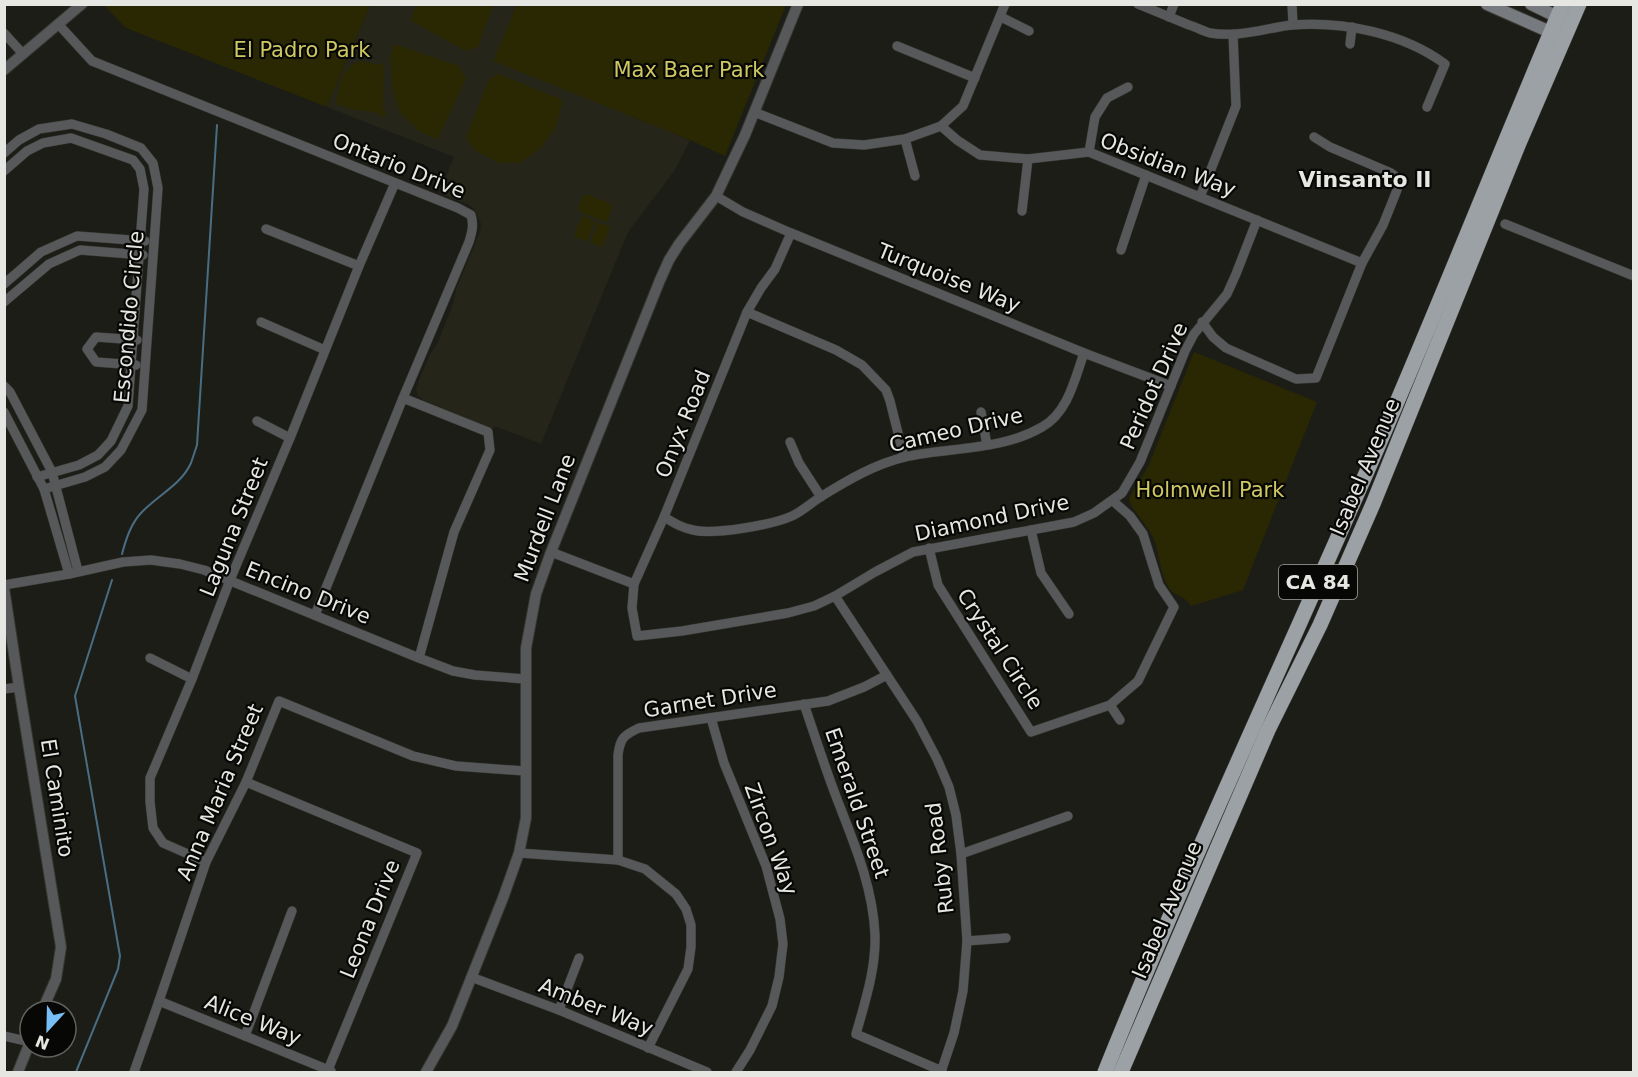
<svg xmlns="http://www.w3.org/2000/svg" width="1638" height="1077" font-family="'DejaVu Sans',sans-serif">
<rect width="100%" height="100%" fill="#1d1d17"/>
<path fill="#25251a" d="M370 5H517L494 61 690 140 675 170 628 232 541 444 495 426 493 429 423 400 417 395 416 388 429 356 437 344 453 304 456 289 480 232 481 224 475 210 469 205 439 193 454 157 327 107Z"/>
<g fill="#2a2802">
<path d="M517 4H786V5L725 156 690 140 493 61Z"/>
<path d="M104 5H370L327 107 126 28Z"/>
<path d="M417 5V4L493 5 478 47 465 51 410 20Z"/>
<path d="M394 44 459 66 466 79 437 140 419 131 400 113 393 91 390 58Z"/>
<path d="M360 61 384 65 383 109 387 114 382 118 378 113 351 109 336 104C339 86 340 68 360 61Z"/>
<path d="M499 74 563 100 556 127 541 148 520 163H499L474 150 466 137 489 79Z"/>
<path d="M586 194 611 204 612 207 608 221H604L580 212 578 208 583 196Z"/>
<path d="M582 216 595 221 587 241 574 236Z"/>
<path d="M598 222 610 227 602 247 590 242Z"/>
<path d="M1194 352 1317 402 1243 590 1191 606C1186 596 1175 597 1169 588 1160 574 1160 557 1155 542 1149 526 1137 516 1129 501L1130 496 1148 467Z"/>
</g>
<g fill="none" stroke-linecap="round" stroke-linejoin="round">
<g stroke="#496d83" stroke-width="2">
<path d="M122 554C126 539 131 523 142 512 158 495 181 485 191 463 193 457 195 451 197 445L217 125"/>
<path d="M76 1072 118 969 120 956 75 696 112 580"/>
</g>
<defs>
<g id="minor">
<path d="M1138 4C1155 11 1172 18 1189 25 1196 27 1203 31 1210 33 1237 38 1266 28 1292 25 1343 21 1403 33 1445 64L1427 107"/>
<path d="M1292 4 1293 25"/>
<path d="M1001 17 1029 31"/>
<path d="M1169 17 1174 4"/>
<path d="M59 25 92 61 458 208 471 215C474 225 472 232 469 242L403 398 315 615"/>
<path d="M4 33 23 54"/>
<path d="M1350 44 1352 27"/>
<path d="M897 46 975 78"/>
<path d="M754 112 833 143 864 145 905 139 941 126 957 140 980 155 1028 159 1089 152 1362 263"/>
<path d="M941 126 963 106 1005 4"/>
<path d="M905 139 915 176"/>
<path d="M1089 152 1095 117 1107 98 1128 87"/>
<path d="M4 153 19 140 39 129 72 124 106 134 141 148 153 163 158 188 142 410 121 450 105 467 85 477 44 489"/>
<path d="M4 171 27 151 43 143 71 138 133 160 140 169 144 189 128 406 111 441 98 455 79 465 37 477"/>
<path d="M716 196 743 212 791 233 1084 353 1171 386"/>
<path d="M1200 197 1236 106 1233 34"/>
<path d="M1022 211 1028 159"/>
<path d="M1505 224 1634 276"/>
<path d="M266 229 359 266"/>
<path d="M791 233 775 269 761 288 747 312 664 517 634 584 632 608 637 636 682 631 788 613 814 606 835 596 875 572 913 552 1074 522 1094 513 1122 493 1140 462 1185 351 1194 334 1227 294 1236 274 1257 220"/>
<path d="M1121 250 1146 175"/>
<path d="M4 284 41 252 77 236 145 241"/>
<path d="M4 302 49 264 80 250 143 255"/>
<path d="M747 312 836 350 862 365 886 390 890 401 904 457"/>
<path d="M261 322 325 350"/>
<path d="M1202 322 1213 337 1226 348 1296 379 1316 378 1362 263 1383 225 1397 190V182L1395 176 1391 173 1330 147 1314 137"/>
<path d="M136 365 96 362 87 349 96 337 137 340"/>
<path d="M4 386 10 392 52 472 78 571"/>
<path d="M403 398 488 432 490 450 454 532 419 658"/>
<path d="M4 412 44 489 69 574"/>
<path d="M981 412 987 445"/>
<path d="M257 421 290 438"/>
<path d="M790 442 799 463 821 497"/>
<path d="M664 517C674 523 682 528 693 530 714 535 772 525 792 516 803 511 812 502 822 496 848 480 875 464 905 457 950 447 1001 451 1042 427 1068 413 1075 378 1084 353"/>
<path d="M1031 530 1041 573 1069 614"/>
<path d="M929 548 938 585 1031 732 1110 705 1138 681 1174 607 1159 585 1143 534 1130 516 1113 501"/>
<path d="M551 552 634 584"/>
<path d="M4 585 69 574 123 562 151 560 180 564 204 570 419 658 453 671 475 675 525 679"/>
<path d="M835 596 917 721 937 759 949 787 956 815 961 854 967 941 963 991 954 1033 941 1072"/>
<path d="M150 658 192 679"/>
<path d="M4 689 19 687"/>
<path d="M804 704C815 736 825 768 837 799 854 843 873 887 875 935 876 969 865 1002 856 1034L942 1071"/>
<path d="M1110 705 1120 720"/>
<path d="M711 718 724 763 766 866 780 919 783 944 779 977 772 1006 750 1050 736 1072"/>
<path d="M246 782 417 853 328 1070"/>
<path d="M519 853 618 860 645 869 676 894 686 909 691 925V947L688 969 648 1048"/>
<path d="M961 854 1068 816"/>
<path d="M618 860V755C620 738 624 735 639 728L828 701 864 687 887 675"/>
<path d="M206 862 163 843 153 828 150 802V778L192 679 230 580 290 438 359 266 395 183"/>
<path d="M967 941 1006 938"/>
<path d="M471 977 559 1010 707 1072"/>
<path d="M159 1001 331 1071"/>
<path d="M559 1010 579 958"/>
<path d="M4 1036 30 1042"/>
<path d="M245 1036 292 911"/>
<path d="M134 1072 159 1001 206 862 246 782 279 701 413 756 456 766 525 771"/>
</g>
<g id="tertiary">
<path d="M4 70 82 4"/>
<path d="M4 588 19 687 61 947 56 979 42 1011"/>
<path d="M18 1072 30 1042"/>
<path d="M426 1072 452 1026 503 898 519 853 526 818V648L536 594 551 552 660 280 669 260 679 244 716 196 745 135 798 4"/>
</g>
<g id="secondary">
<path d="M1487 4 1557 35"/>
<path d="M1531 4 1564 20"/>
</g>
<g id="trunk">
<path d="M1105 1072C1192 856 1292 645 1385 430 1446 289 1502 146 1563 4"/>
<path d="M1121 1072 1268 730 1320 625 1373 504 1519 143 1579 4"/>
</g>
</defs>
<use href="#minor" stroke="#393934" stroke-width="10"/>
<use href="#tertiary" stroke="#393934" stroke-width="12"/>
<use href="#secondary" stroke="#393934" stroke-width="14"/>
<use href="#trunk" stroke="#393934" stroke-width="16"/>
<use href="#minor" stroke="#56585a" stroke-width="9"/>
<use href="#tertiary" stroke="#56585a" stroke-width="10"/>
<use href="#secondary" stroke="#777a7e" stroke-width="12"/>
<use href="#trunk" stroke="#9ca1a6" stroke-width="15"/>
</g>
<g text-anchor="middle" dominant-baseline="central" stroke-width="4.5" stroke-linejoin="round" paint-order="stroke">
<rect fill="#070705" stroke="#a3a3a0" stroke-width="1.5" x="1279" y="565" width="78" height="34" rx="4.5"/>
<g font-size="20" font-weight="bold" fill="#e6e6e3">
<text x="1318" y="582">CA 84</text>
</g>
<g font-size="21" fill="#cfc861" stroke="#070705">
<text x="302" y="50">El Padro Park</text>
<text x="689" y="70">Max Baer Park</text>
<text x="1210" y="490">Holmwell Park</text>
</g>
<g font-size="21" fill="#e6e6e3" stroke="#070705">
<text transform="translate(1168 165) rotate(21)">Obsidian Way</text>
<text transform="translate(399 166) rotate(22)">Ontario Drive</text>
<text transform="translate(949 278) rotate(22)">Turquoise Way</text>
<text transform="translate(129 317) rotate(-85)">Escondido Circle</text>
<text transform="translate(1154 386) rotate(-66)">Peridot Drive</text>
<text transform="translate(683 424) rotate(-68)">Onyx Road</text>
<text transform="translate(956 430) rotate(-13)">Cameo Drive</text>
<text transform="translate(1365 467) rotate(-67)">Isabel Avenue</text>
<text transform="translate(545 518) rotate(-69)">Murdell Lane</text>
<text transform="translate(992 518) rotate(-12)">Diamond Drive</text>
<text transform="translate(234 527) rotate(-68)">Laguna Street</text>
<text transform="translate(308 593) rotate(22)">Encino Drive</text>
<text transform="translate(1000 649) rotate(57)">Crystal Circle</text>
<text transform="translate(710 700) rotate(-9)">Garnet Drive</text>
<text transform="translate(220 792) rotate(-67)">Anna Maria Street</text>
<text transform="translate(57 798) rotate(81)">El Caminito</text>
<text transform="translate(857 803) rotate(71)">Emerald Street</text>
<text transform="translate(771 839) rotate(70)">Zircon Way</text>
<text transform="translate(940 858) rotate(-97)">Ruby Road</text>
<text transform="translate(1167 910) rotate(-67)">Isabel Avenue</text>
<text transform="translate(370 919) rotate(-68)">Leona Drive</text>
<text transform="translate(596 1007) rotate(22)">Amber Way</text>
<text transform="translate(253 1020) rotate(22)">Alice Way</text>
</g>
<g font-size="22" font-weight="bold" fill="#e6e6e3" stroke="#070705">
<text x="1365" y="179">Vinsanto II</text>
</g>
</g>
<rect width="1638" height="1077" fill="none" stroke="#e6e6e3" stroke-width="12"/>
<g transform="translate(48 1029) rotate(202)"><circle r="28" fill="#070705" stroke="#60605e" stroke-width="1.5"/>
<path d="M0-4.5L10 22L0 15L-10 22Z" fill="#78bff8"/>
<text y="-9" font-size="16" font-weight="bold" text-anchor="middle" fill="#e6e6e3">N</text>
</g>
</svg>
